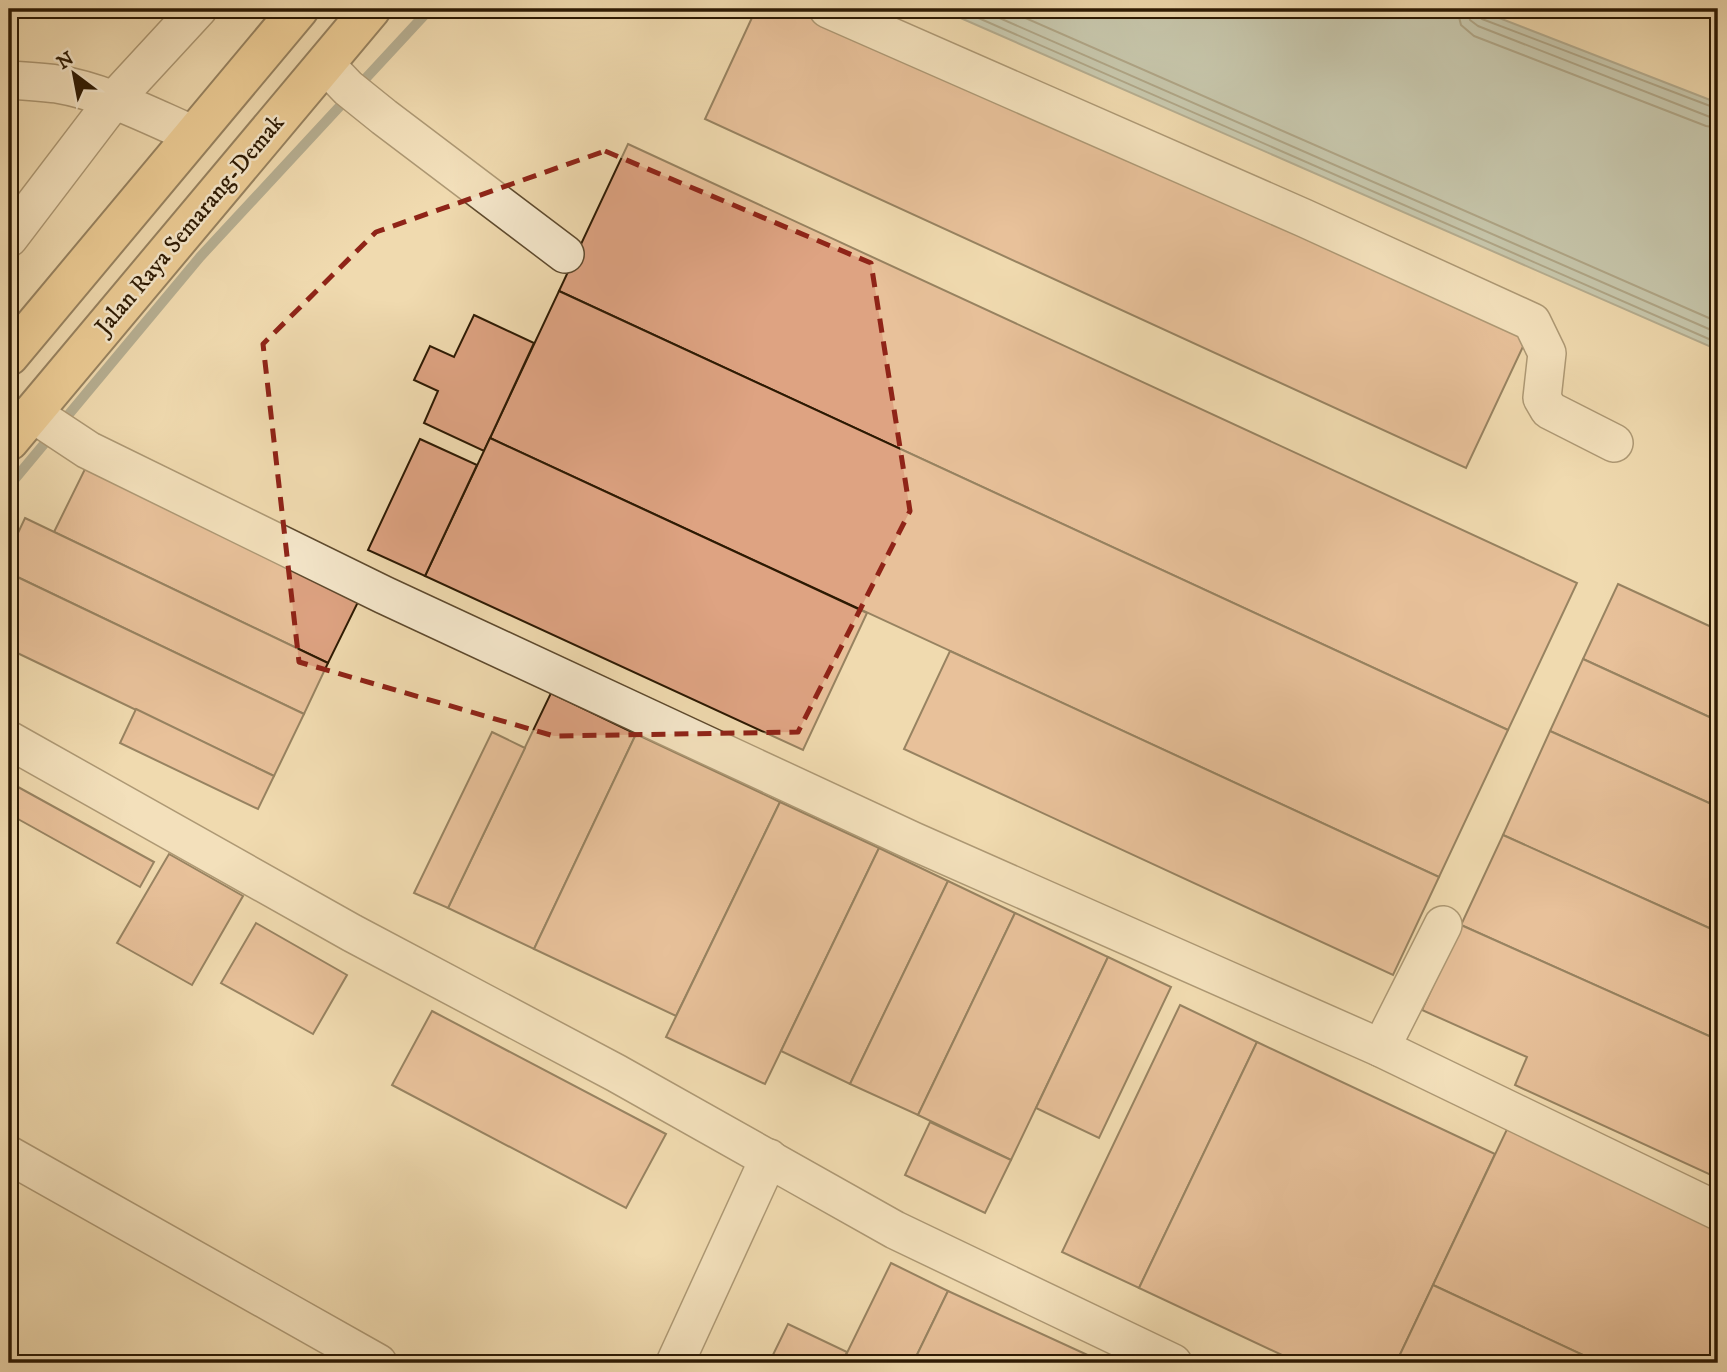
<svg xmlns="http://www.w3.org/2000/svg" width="1727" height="1372" font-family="'IM FELL DW Pica',serif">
<rect width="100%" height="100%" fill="#f0daaf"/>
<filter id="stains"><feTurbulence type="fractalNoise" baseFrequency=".00286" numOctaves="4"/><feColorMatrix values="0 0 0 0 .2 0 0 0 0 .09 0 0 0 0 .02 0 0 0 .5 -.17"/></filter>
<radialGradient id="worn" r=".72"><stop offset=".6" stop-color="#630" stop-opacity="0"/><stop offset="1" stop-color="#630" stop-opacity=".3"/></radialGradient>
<path fill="#9cb9b3" stroke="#70796d" stroke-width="2" d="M940 9H1476L1718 103V350Z"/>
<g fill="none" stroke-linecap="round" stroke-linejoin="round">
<g stroke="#646a5b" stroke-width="2">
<path d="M958 9 1718 343"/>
<path d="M979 9 1718 333"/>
<path d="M1005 9 1718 322"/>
<path d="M1457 9 1461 25 1474 36 1706 126 1718 128"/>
<path d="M1468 9 1470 20 1478 26 1710 117 1718 118"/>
<path d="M1477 9V14L1482 19 1718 109"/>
</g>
<path stroke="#70796d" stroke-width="10" d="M9 486 200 257 430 9"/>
</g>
<g fill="#dea382" stroke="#2d1a03" stroke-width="2">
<path d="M756 9H809L1527 338 1466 468 705 119Z"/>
<path d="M628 144 1577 583 1508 730 559 291Z"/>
<path d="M559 291 1508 730 1439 877 490 438Z"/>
<path d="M474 315 534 343 484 451 424 423 438 391 414 380 430 346 454 357Z"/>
<path d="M490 438 867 613 803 750 425 576Z"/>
<path d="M420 439 477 465 425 576 368 550Z"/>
<path d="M86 467 360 598 328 663 54 532Z"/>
<path d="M25 518 328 663 304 714 9 573V552Z"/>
<path d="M9 573 304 714 274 776 9 649Z"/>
<path d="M1618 584 1718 630V721L1583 659Z"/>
<path d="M950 651 1439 877 1393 975 904 749Z"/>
<path d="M1583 659 1718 721V807L1550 731Z"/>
<path d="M551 693 636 734 534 949 448 908Z"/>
<path d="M136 709 274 776 258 809 120 743Z"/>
<path d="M1550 731 1718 807V932L1503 835Z"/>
<path d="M492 732 525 748 448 908 414 893Z"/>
<path d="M636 734 780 802 676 1016 534 949Z"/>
<path d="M9 782 154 862 140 887 9 814Z"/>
<path d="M780 802 879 848 765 1084 666 1037Z"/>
<path d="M1503 835 1718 932V1040L1461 925Z"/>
<path d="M879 848 948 881 850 1084 781 1051Z"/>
<path d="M169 854 243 896 192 985 117 943Z"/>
<path d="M948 881 1015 913 918 1115 850 1084Z"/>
<path d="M1015 913 1108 957 1011 1160 918 1115Z"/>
<path d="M256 923 347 975 313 1034 221 983Z"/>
<path d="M1461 925 1718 1040V1159L1711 1175 1515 1085 1527 1057 1422 1010Z"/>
<path d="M1108 957 1171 987 1099 1138 1036 1108Z"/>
<path d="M1180 1005 1257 1042 1139 1288 1062 1252Z"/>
<path d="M432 1011 666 1134 626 1208 392 1085Z"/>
<path d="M1257 1042 1495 1154 1396 1363H1299L1139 1288Z"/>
<path d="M930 1122 1011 1160 985 1213 905 1175Z"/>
<path d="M1509 1125 1718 1224V1363H1600L1433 1285Z"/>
<path d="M891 1263 948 1291 913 1363H842Z"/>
<path d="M1433 1285 1600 1363H1396Z"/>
<path d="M948 1291 1105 1363H913Z"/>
<path d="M788 1324 847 1352 842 1363H769Z"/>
</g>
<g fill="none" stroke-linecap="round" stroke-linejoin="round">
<defs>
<g id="minor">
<path d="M828 9 1304 218 1532 322 1547 353 1542 398 1549 410 1614 443"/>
<path d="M325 64 348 88 384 117 565 254"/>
<path d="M9 80C25 81 41 82 57 84 105 92 150 116 194 135"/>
<path d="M9 238 114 100 198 9"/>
<path d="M32 413 88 450 384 595 913 841 1381 1048 1718 1211"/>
<path d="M9 740 352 933 616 1073 895 1230 1173 1363"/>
<path d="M1381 1048 1443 925"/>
<path d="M9 1155 378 1363"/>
<path d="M675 1363 769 1158"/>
</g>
<g id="highway">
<path d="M9 356 299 9"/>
<path d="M9 441 371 9"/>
</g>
</defs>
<use href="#minor" stroke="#5e4a2e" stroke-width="40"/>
<use href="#highway" stroke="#2d1a03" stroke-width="42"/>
<use href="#minor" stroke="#f5e7cb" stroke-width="37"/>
<use href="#highway" stroke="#e8bd78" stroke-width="38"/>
</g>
<path d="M0 0H1727V1372H0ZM605 151 871 263 910 511 798 732 554 736 299 662 263 344 376 232Z" fill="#f0daaf" fill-opacity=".55" fill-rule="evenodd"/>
<path fill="none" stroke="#8f2418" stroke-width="5" stroke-dasharray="14 9" stroke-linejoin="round" d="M605 151 871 263 910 511 798 732 554 736 299 662 263 344 376 232Z"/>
<g text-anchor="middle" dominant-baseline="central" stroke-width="5" stroke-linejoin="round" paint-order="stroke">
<g font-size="24" fill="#2d1a03" stroke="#f5e7cb">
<text transform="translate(190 225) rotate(-50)">Jalan Raya Semarang-Demak</text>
</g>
</g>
<rect width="1727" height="1372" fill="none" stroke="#f0daaf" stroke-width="35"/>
<rect x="10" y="10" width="1706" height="1351" fill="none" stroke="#2d1a03" stroke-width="3.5"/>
<rect x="18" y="18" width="1692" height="1337" fill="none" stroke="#2d1a03" stroke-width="2"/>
<g transform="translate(74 74) rotate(328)" stroke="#f5e7cb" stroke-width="5" paint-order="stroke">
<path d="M0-5L12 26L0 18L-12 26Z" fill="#2d1a03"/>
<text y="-10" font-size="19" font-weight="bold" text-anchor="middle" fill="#2d1a03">N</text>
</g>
<rect width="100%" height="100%" filter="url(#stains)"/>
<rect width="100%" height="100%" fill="url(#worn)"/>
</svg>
